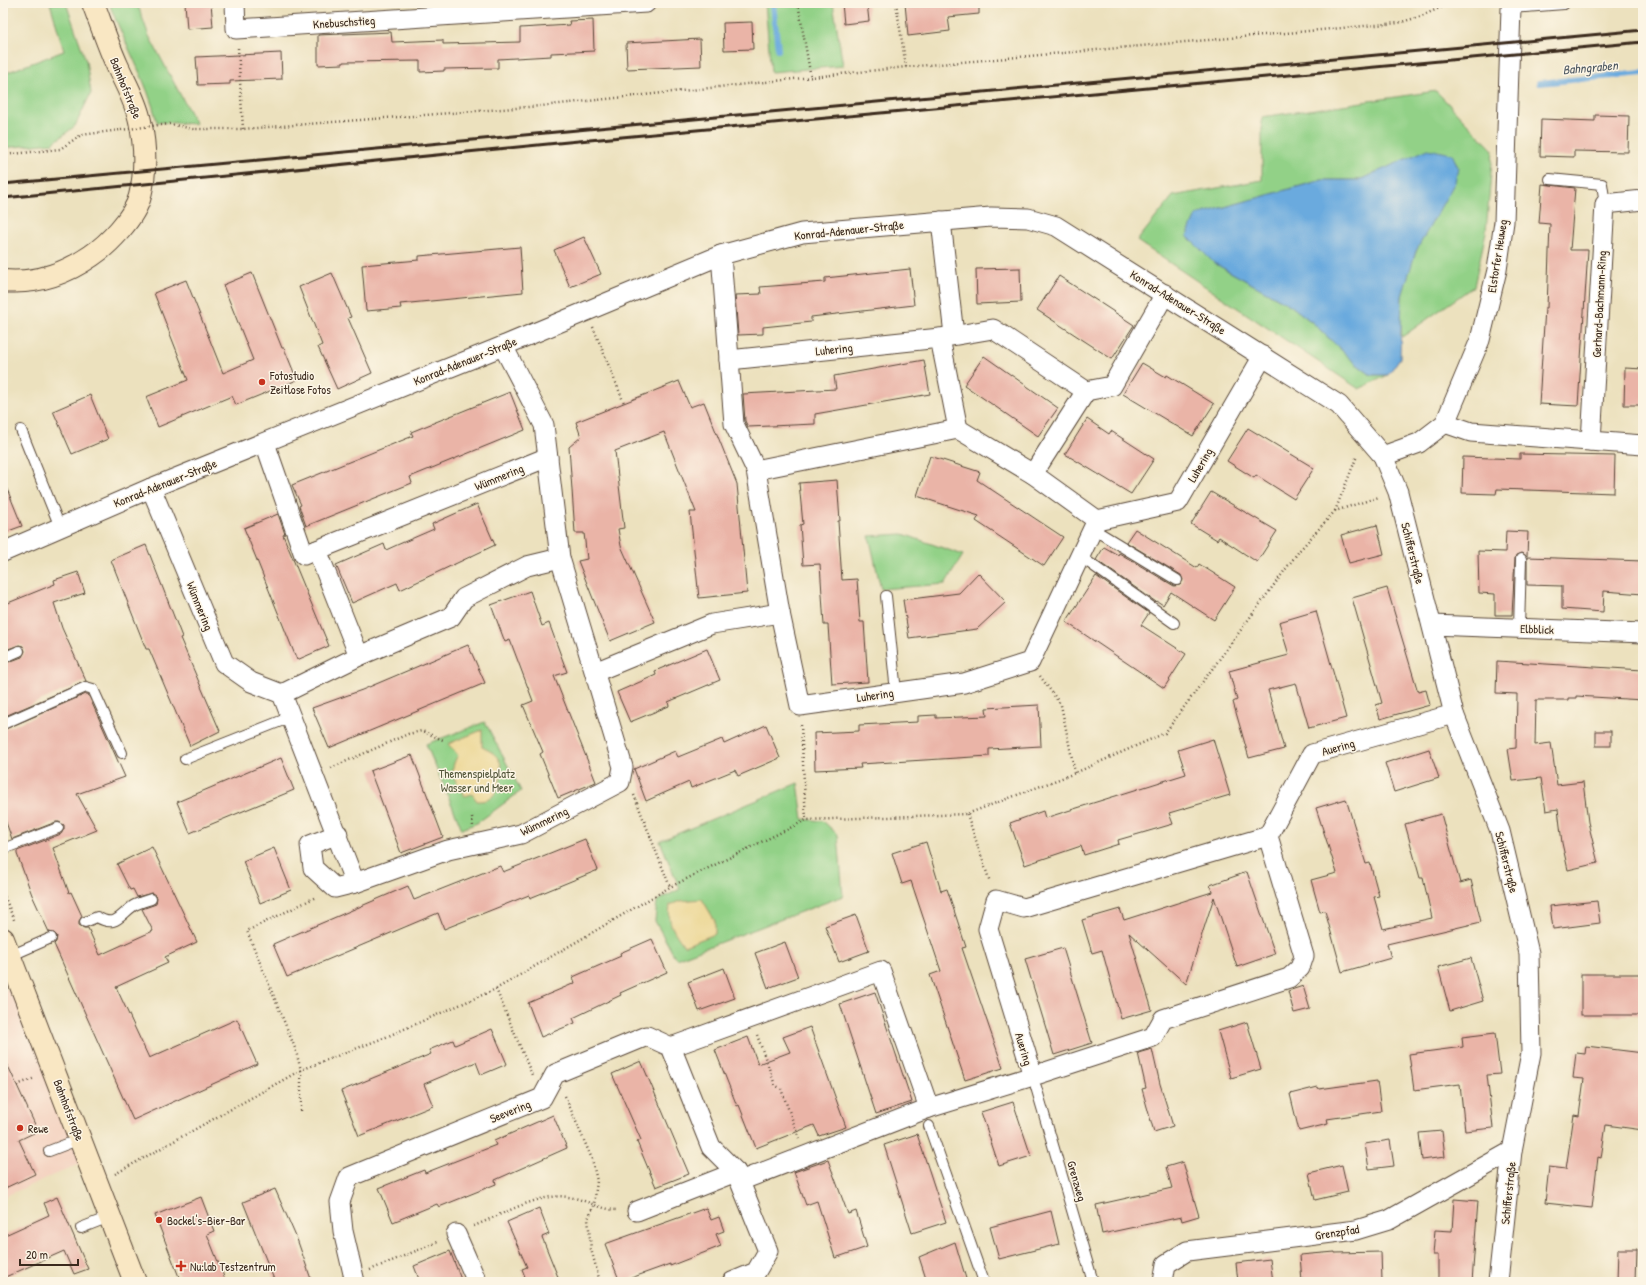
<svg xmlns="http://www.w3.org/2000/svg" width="1646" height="1285" font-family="'Patrick Hand',sans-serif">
<rect width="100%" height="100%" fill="#fcf5e5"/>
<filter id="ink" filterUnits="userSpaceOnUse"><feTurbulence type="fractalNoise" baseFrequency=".025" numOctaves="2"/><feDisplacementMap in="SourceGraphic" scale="8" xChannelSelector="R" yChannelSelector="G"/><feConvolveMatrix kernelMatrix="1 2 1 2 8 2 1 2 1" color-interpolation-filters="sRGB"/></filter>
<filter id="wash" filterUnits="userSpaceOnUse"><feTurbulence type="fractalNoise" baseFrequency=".012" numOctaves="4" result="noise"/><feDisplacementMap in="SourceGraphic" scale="16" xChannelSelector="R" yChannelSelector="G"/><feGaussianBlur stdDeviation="0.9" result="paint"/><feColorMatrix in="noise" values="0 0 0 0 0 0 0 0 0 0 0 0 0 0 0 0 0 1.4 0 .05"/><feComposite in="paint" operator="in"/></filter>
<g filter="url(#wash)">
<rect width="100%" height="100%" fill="#ece1be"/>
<path fill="#f4d3c1" d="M21 983 88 1160 3 1197V991Z"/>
<g fill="#92d187" stroke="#667e52">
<path d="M50 3H66L86 61 91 93 75 126 53 143 3 148V74L64 51Z"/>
<path d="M109 3H137L149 36 196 124 157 122C147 80 124 43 109 3Z"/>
<path d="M765 3H833L843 66 771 72Z"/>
<path d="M1436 91 1493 150 1486 232 1474 286 1402 337C1401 324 1400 310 1402 297 1410 255 1432 217 1455 182L1375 174 1359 180H1322L1196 215 1214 263 1290 305 1313 323 1355 363 1371 375H1388L1359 389 1137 241 1173 196 1262 180V117Z"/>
<path d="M903 534 963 555 945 584 881 589 869 536Z"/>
<path d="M485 722 521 791 477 823 462 829 426 744Z"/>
<path d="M798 783 803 819 823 821 838 835 843 896 676 959 655 921 657 901 680 889 660 841Z"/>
</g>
<g fill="#eeda9e" stroke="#94825e">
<path d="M482 730V747C488 750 495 753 499 760 505 769 499 794 489 799 486 801 480 801 477 801L472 794 465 796C462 793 461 789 458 785 451 774 451 767 458 755L448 744Z"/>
<path d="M702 899 715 921V934L684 946C674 931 667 924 670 905L680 901Z"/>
</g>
<path fill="#6baade" stroke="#536a7e" d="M1428 149 1452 154 1458 167 1455 182 1416 251 1402 296 1400 358 1388 375H1371L1355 363 1313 323 1290 305 1214 263 1187 236 1196 215 1322 180H1359Z"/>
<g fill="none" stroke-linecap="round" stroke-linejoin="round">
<g stroke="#6baade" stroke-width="6">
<path d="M773 3 778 50"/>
<path d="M1539 83 1643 73"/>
</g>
</g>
<g id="blocks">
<g fill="#eab4a7">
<path d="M185 3H211L213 27 187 29Z"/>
<path d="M842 3H867L869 21 844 24Z"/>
<path d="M905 3H979V14L948 17 950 31 908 36Z"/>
<path d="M593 20 594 51 551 53V56L498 59V68L444 69V71L420 72V61L343 62V64L318 65V35L391 32 392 42 443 40V44L520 42V28L570 25 569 21Z"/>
<path d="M752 22 753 49 724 50 723 23Z"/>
<path d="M700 39 701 66 627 69 626 43Z"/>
<path d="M281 53 282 79 230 81V84L198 85 196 57Z"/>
<path d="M1595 115 1629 116 1628 152 1574 151V157L1540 156 1541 119 1595 121Z"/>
<path d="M1542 184 1575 188 1570 250H1588L1578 406 1539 404 1545 308H1547L1550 224 1539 223Z"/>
<path d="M584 237 601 274 570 287 554 250Z"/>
<path d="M520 247 523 292 400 304 401 308 366 311 362 265 419 260V256Z"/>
<path d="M1020 268 1021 302 977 304 976 269Z"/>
<path d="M910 269 914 305 811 317V322L763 327V334L738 335 735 295 761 294 760 287 825 282V278Z"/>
<path d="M252 273 282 348H284L297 380 236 405 232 396 158 427 146 397 188 380 154 293 186 280 223 373 253 360 223 285Z"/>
<path d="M332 273 351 317 348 318 372 373 337 389 318 347 322 345 299 287Z"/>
<path d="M1059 276 1134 325 1112 359 1037 310Z"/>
<path d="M984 356 1058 408 1038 436 964 385Z"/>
<path d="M924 360 930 394 815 414V424L748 427 745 421 743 394 836 389 834 376Z"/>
<path d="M1142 363 1166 377 1167 375 1214 404 1193 436 1123 394Z"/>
<path d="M1625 368 1643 369V405H1624Z"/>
<path d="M679 381 690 407 704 402 737 484 747 593 699 598 690 512H696L664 432 615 451 624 528 618 529 621 546 655 622 610 641 578 561 587 559 584 533H575L569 447 581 437 576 422Z"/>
<path d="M510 392 525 430 410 477 412 483 306 526 299 506 301 505 292 485 413 436 411 432Z"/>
<path d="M90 395 108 439 72 454 53 411Z"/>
<path d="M1087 419 1109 434 1111 431 1154 459 1131 494 1065 454Z"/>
<path d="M1248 428 1314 468 1294 499 1256 475 1254 478 1227 461Z"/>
<path d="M1520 454 1615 456 1614 493 1497 489 1496 494 1462 493 1463 457 1520 459Z"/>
<path d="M930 456 980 472 977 480 1063 537 1044 566 976 521 979 516 917 496Z"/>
<path d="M3 479 22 526 3 533Z"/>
<path d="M837 480 840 521H838L842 580 857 579 860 622H864L868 682 832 684 828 625H824L820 564 803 565 800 525 803 524 799 483Z"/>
<path d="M1211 492 1277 531 1257 562 1219 537 1217 540 1191 524Z"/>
<path d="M477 504 495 545 400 590 397 583 352 603 336 565 384 544 386 550 397 545 434 529 432 524Z"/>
<path d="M278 514 285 534 283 535 329 646 297 660 244 528Z"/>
<path d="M1377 525 1384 554 1349 563 1341 535Z"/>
<path d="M1135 529 1197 568 1199 564 1235 587 1214 620 1171 592 1163 605 1157 601 1156 602 1096 560 1104 547 1118 555 1119 553 1174 586 1180 585 1183 580 1181 575 1126 542Z"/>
<path d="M1506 531 1528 532 1527 556 1521 553 1516 555 1515 558 1512 615H1495V594L1479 593 1478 551 1505 552Z"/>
<path d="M146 545 182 637 180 638 220 731 190 746 149 649H146L111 560Z"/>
<path d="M1527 557 1643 561V594L1604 591 1603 612 1562 609V586L1527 585Z"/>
<path d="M78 572 85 593 54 603 62 628 86 681 3 717V664L22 657 25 651 23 646 19 645 3 651V605L55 584 54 580Z"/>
<path d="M978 573 1006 602 977 629 909 638 903 600 959 593Z"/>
<path d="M1096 576 1149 613 1141 625 1186 654 1164 688 1066 622Z"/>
<path d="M1387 588 1418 692 1426 690 1430 705 1380 719 1376 705 1382 703 1352 598Z"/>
<path d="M530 591 542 626 549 623 567 672 554 676 596 782 558 798 540 754 543 752 523 705 533 701 510 640 505 642 491 605Z"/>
<path d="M1316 611 1346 718 1309 728 1296 683 1268 690 1284 749 1249 758 1233 702 1237 700 1229 671 1289 655 1279 622Z"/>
<path d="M468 645 485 683 329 748 312 708 362 690Z"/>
<path d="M707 649 720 680 668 702 669 706 630 722 617 692 656 675 655 671Z"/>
<path d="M1497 661 1643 670V700L1576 696V698H1568V700H1536L1535 745 1551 743 1557 785 1583 782 1588 822 1598 863 1568 870 1562 843 1558 809 1546 811 1541 778 1513 781 1508 749 1516 748 1517 694 1496 693Z"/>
<path d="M86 694H88L125 777 77 794 97 830 53 848 69 893 71 892 82 916 79 921V925L84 928H88L100 955 153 931 142 909 156 904 157 897 152 893 137 897 133 889 130 890 117 864 152 847 197 942 165 957 168 963 116 987 149 1058 237 1019 257 1064 133 1120 54 944 56 942 57 936 54 933 49 932 32 895 17 854V851L61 834 64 829V825L59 822H56L12 839 3 814V730Z"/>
<path d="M1039 705 1041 746 989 749V756L860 764 861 768 815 770 814 733 859 731V725L918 722V716L936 715V718L987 716 986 708Z"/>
<path d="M766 725 780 758 738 776 735 770 691 788 689 782 646 801 634 769 675 751 678 757 722 739 724 744Z"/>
<rect x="1596" y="731" width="15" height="15"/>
<path d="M1213 739 1230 795 1169 813 1173 824 1118 840 1119 844 1084 855 1081 846 1025 865 1010 823 1043 811 1045 818 1186 774 1178 750Z"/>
<path d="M1429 749 1439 778 1394 792 1385 763Z"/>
<path d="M412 755 443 837 401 853 370 771Z"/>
<path d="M281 758 294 790 190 833 177 802Z"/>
<path d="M1346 799 1366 864 1370 863 1379 896 1374 897 1383 929 1432 918 1423 878H1420L1405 824 1441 814 1460 883 1471 880 1481 922 1387 944 1391 958 1342 972 1325 911 1320 912 1311 880 1337 873 1316 808Z"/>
<path d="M585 839 598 870 530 898 529 895 444 929 438 913 287 977 273 944 408 886 414 900 500 866 503 872Z"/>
<path d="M926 842 941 891 947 889 966 947 962 948 1003 1068 965 1080 930 975 941 971 911 881 902 884 892 853Z"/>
<path d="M274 848 291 890 260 903 243 861Z"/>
<path d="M1247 872 1275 954 1237 967 1214 897 1186 984 1129 933 1152 1010 1121 1019 1102 950 1092 953 1082 920 1120 909 1124 920 1212 892 1210 885Z"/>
<path d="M1597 901 1600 923 1553 929 1550 906Z"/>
<path d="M856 915 869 951 839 962 825 926Z"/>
<path d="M652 939 667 972 620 993 621 995 573 1018 575 1023 541 1037 528 1003 575 983 573 977 621 956 620 953Z"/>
<path d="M785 942 798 977 768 988 755 953Z"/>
<path d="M1063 948 1092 1043 1054 1055 1025 959Z"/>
<path d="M1471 958 1483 1001 1450 1011 1438 967Z"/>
<path d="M724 968 735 998 699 1011 688 982Z"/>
<rect x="1581" y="974" width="62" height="41"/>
<path d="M1303 986 1310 1009 1294 1013 1288 991Z"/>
<path d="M875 992 912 1102 876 1114 840 1004Z"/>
<path d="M1247 1022 1261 1069 1231 1078 1218 1031Z"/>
<path d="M810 1027 846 1127 819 1136 814 1125 756 1148 739 1105 737 1106 715 1050 748 1037 758 1064 790 1052 783 1037Z"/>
<path d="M492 1029 507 1064 481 1075 476 1062 424 1084 433 1106 359 1136 341 1091 431 1054 429 1050 453 1040 455 1045Z"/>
<path d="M1495 1033 1500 1074 1487 1075 1493 1128 1465 1131 1460 1084 1414 1090 1409 1054 1463 1047 1462 1037Z"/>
<path d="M1586 1046 1643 1053V1130L1606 1125 1601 1158 1598 1157 1592 1208 1545 1203 1549 1167 1566 1169 1574 1115 1579 1116 1584 1079 1573 1078 1576 1053 1585 1054Z"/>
<path d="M1152 1049 1160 1084 1173 1126 1154 1132 1142 1089 1146 1088 1138 1053Z"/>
<path d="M3 1055 38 1131 19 1140 35 1174 3 1189Z"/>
<path d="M641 1061 689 1174 656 1187 637 1142 641 1140 612 1074Z"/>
<path d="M1377 1081 1381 1111 1327 1119 1328 1124 1299 1131 1290 1094 1318 1087 1319 1089Z"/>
<path d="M1013 1102 1031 1156 999 1166 981 1112Z"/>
<path d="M553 1115 567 1148 495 1180 496 1184 439 1207 437 1204 393 1222 379 1188 424 1170 425 1173 496 1145 494 1141Z"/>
<path d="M1442 1131 1445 1157 1422 1160 1419 1133Z"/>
<path d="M917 1134 946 1222 912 1233 884 1145Z"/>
<path d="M1390 1140 1394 1166 1369 1169 1365 1144Z"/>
<path d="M828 1160 848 1214 856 1211 867 1247 835 1258 817 1201 806 1205 794 1172Z"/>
<path d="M1183 1162 1199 1216 1182 1221 1181 1217 1102 1234 1096 1205 1172 1188 1166 1167Z"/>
<path d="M1342 1165 1348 1192 1315 1200 1309 1173Z"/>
<path d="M275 1189 297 1239 312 1282H275L243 1202Z"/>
<path d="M57 1197 88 1269 74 1274 64 1251 3 1278V1236L49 1215 44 1203Z"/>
<path d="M201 1197 214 1231 207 1234 226 1282H181L155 1215Z"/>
<path d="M1454 1199 1478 1201 1472 1282H1438V1255H1433L1435 1230 1452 1231Z"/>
<path d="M539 1208 549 1234 542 1237 560 1282H527L522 1269 527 1267 507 1222Z"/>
<path d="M706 1208 711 1220 719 1217 724 1231 716 1234 721 1246 670 1266V1264L620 1282 605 1244Z"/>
<path d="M1051 1211 1059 1244 999 1259 990 1227Z"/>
<path d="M955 1242 967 1282H927L919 1257Z"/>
<path d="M1618 1249H1637L1636 1282H1617Z"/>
<path d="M450 1251 462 1282H420L414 1266Z"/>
<path d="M1335 1252V1253L1381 1252 1382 1281 1302 1282 1300 1255Z"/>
<path d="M1270 1259 1273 1282H1238L1236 1263Z"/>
</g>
</g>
</g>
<g filter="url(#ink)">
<use href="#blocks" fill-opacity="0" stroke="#564536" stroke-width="1"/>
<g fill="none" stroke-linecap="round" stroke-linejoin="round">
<defs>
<g id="lane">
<path d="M1511 8 1564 4"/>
<path d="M1550 179 1602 184 1605 204"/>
<path d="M21 430 60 527"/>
<path d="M1093 529 1177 580"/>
<path d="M1081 557 1174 623"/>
<path d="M886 596 896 692"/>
<path d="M1519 628 1521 559"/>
<path d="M3 658 19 651"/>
<path d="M3 724 86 687 93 689 122 753"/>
<path d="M185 759 291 717"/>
<path d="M3 849 58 828"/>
<path d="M85 922 97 917C116 928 119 916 133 906 138 903 145 901 151 899"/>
<path d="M10 956 51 938"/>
<path d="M1036 1087 1093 1282"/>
<path d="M929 1126 984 1282"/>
<path d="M49 1151 80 1139"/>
<path d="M81 1228 109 1217"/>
</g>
<g id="street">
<path d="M235 3 236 29 646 3"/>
<path d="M941 221 954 335"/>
<path d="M721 255 734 424 756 470 780 613 800 706 964 683 1030 662 1097 520 1178 502 1263 356"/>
<path d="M729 360 940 338"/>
<path d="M1086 391 1112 386 1165 294"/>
<path d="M1445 423 1471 432 1643 445"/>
<path d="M958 429 940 338 993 329 1086 391 1033 474"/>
<path d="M1591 441 1605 204 1643 200"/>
<path d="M265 443 304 555 317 550"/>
<path d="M1383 456 1419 443 1445 423 1480 340 1497 270 1504 222 1511 8"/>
<path d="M756 470 958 429 1033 474 1097 520"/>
<path d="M151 488 224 663 251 682 282 694 355 883 448 850 521 834 620 782 623 767 560 558 544 425 503 346"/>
<path d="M3 552 151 488 503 346 721 255 802 233 991 217 1028 218 1056 226 1339 405 1383 456 1398 492 1454 714 1500 831 1529 953 1531 1053 1512 1151 1498 1282"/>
<path d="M1432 625 1643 633"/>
<path d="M359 656 317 550 548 457"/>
<path d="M595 672 712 624 780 613"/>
<path d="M282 694 359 656 451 617 464 598 527 566 560 558"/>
<path d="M338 834 310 845 313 868 335 888 355 883"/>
<path d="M1268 836 1024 908 996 900 988 929 1033 1076 1153 1037 1163 1019 1289 978 1300 968 1304 956 1268 836 1312 754 1454 714"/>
<path d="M671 1047 881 971 929 1108"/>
<path d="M740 1181 929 1108 1033 1076"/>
<path d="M637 1211 736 1172"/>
<path d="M456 1234 477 1282"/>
<path d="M355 1282 343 1231 340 1202 349 1177 542 1098 555 1074 647 1036 671 1047 711 1147 736 1172 768 1251 756 1272 732 1282"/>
<path d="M1163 1282 1166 1264 1187 1251 1356 1230 1389 1220 1512 1151"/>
</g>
<g id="secondary">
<path d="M3 281C35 284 65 274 91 256 108 245 135 217 140 196 146 172 145 144 140 121 136 101 125 83 117 65 108 45 101 24 93 3"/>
<path d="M3 939 135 1282"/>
</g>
</defs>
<use href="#lane" stroke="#564536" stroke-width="12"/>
<use href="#street" stroke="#564536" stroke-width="21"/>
<use href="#secondary" stroke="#564536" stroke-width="24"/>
<g stroke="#564536" stroke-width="2.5" stroke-dasharray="1 3" stroke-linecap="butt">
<path d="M798 3 811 78"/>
<path d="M896 3 906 67"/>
<path d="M1578 4 1643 3"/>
<path d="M238 48 243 129"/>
<path d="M161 125 170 124 193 129H243L541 106 906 67 1398 23 1419 17 1451 3"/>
<path d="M3 155 60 149 81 135 121 130"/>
<path d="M593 327 624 403"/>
<path d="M1335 511 1357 456"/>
<path d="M1040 676 1061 705 1075 773"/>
<path d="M801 725 806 820"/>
<path d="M331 768 408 734 422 731 443 740"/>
<path d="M634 795 670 887"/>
<path d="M967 814 990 882"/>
<path d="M472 817 473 826"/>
<path d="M3 893 15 922"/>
<path d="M496 989 532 1075"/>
<path d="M757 1035 775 1085 781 1089 799 1138"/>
<path d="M17 1085 35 1078"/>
<path d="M565 1096 592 1159 597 1181 594 1205 588 1219 591 1249 600 1282"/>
<path d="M301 1111V1070L295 1048 247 931 316 897"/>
<path d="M115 1174 301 1070 386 1037 496 989 670 887 806 820 967 814 1075 773 1165 733 1299 551 1335 511 1379 497"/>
<path d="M474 1226C499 1216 540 1192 568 1197 586 1199 600 1210 618 1210"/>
<path d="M370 1270 440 1241"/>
</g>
<use href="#lane" stroke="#fff" stroke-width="10"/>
<use href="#street" stroke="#fff" stroke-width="19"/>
<use href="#secondary" stroke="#f9e7c3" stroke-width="22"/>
<g stroke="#3b2a1e" stroke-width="3">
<path d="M3 184 1643 30"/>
<path d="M3 198 568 142 1643 42"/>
</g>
<path stroke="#564536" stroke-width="2.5" stroke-dasharray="1 3" stroke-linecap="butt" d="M121 130 159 125"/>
</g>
</g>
<g fill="#c8321e" stroke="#fcf5e5" stroke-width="1.5">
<circle cx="262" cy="382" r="4"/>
<circle cx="20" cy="1128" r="4"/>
<circle cx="159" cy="1220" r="4"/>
<path d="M179 1260h4v4h4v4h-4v4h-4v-4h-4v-4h4z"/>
</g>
<g text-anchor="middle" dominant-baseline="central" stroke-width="3" stroke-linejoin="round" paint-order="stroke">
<g font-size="12" fill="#3b2a1e" stroke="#fcf5e5">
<text transform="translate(344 22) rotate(-4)">Knebuschstieg</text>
<text transform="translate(126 88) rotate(68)">Bahnhofstraße</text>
<text transform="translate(849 230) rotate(-6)">Konrad-Adenauer-Straße</text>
<text transform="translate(1497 256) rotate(-81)">Elstorfer Heuweg</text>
<text transform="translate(1178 302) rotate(32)">Konrad-Adenauer-Straße</text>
<text transform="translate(1599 304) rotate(-87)">Gerhard-Bachmann-Ring</text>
<text transform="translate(834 349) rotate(-6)">Luhering</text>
<text transform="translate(465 361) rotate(-22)">Konrad-Adenauer-Straße</text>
<text transform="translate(1200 465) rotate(-60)">Luhering</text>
<text transform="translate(499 477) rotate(-22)">Wümmering</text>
<text transform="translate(165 483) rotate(-22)">Konrad-Adenauer-Straße</text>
<text transform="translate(1413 553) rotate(76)">Schifferstraße</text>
<text transform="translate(200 606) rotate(68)">Wümmering</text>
<text transform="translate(1537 629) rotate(2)">Elbblick</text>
<text transform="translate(875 695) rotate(-8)">Luhering</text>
<text transform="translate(1338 747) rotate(-16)">Auering</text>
<text transform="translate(544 821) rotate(-26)">Wümmering</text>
<text transform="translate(1507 862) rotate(76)">Schifferstraße</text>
<text transform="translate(1024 1049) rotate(73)">Auering</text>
<text transform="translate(69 1110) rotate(69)">Bahnhofstraße</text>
<text transform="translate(510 1111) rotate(-22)">Seevering</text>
<text transform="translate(1077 1181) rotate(74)">Grenzweg</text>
<text transform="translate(1508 1193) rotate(-84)">Schifferstraße</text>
<text transform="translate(1337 1232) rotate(-9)">Grenzpfad</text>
</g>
<g font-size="12" fill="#3b2a1e" stroke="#fcf5e5" text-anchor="start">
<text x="270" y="375">Fotostudio<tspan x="270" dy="14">Zeitlose Fotos</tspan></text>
<text x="28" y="1128">Rewe</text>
<text x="167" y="1220">Bockel's-Bier-Bar</text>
<text x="190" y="1266">Nu:lab Testzentrum</text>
</g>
<g font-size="12" fill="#515438" stroke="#fcf5e5">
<text x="477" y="773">Themenspielplatz<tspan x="477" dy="14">Wasser und Meer</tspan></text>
</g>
<g font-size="13" font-style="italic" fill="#4c5761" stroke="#fcf5e5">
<text transform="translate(1590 67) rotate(-5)">Bahngraben</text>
</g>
</g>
<rect width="1646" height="1285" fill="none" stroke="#fcf5e5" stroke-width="16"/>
<path d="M20 1259v6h58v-6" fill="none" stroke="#3b2a1e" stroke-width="2"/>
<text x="26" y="1259" font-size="12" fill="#3b2a1e" stroke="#fcf5e5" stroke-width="3" paint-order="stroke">20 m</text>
</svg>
